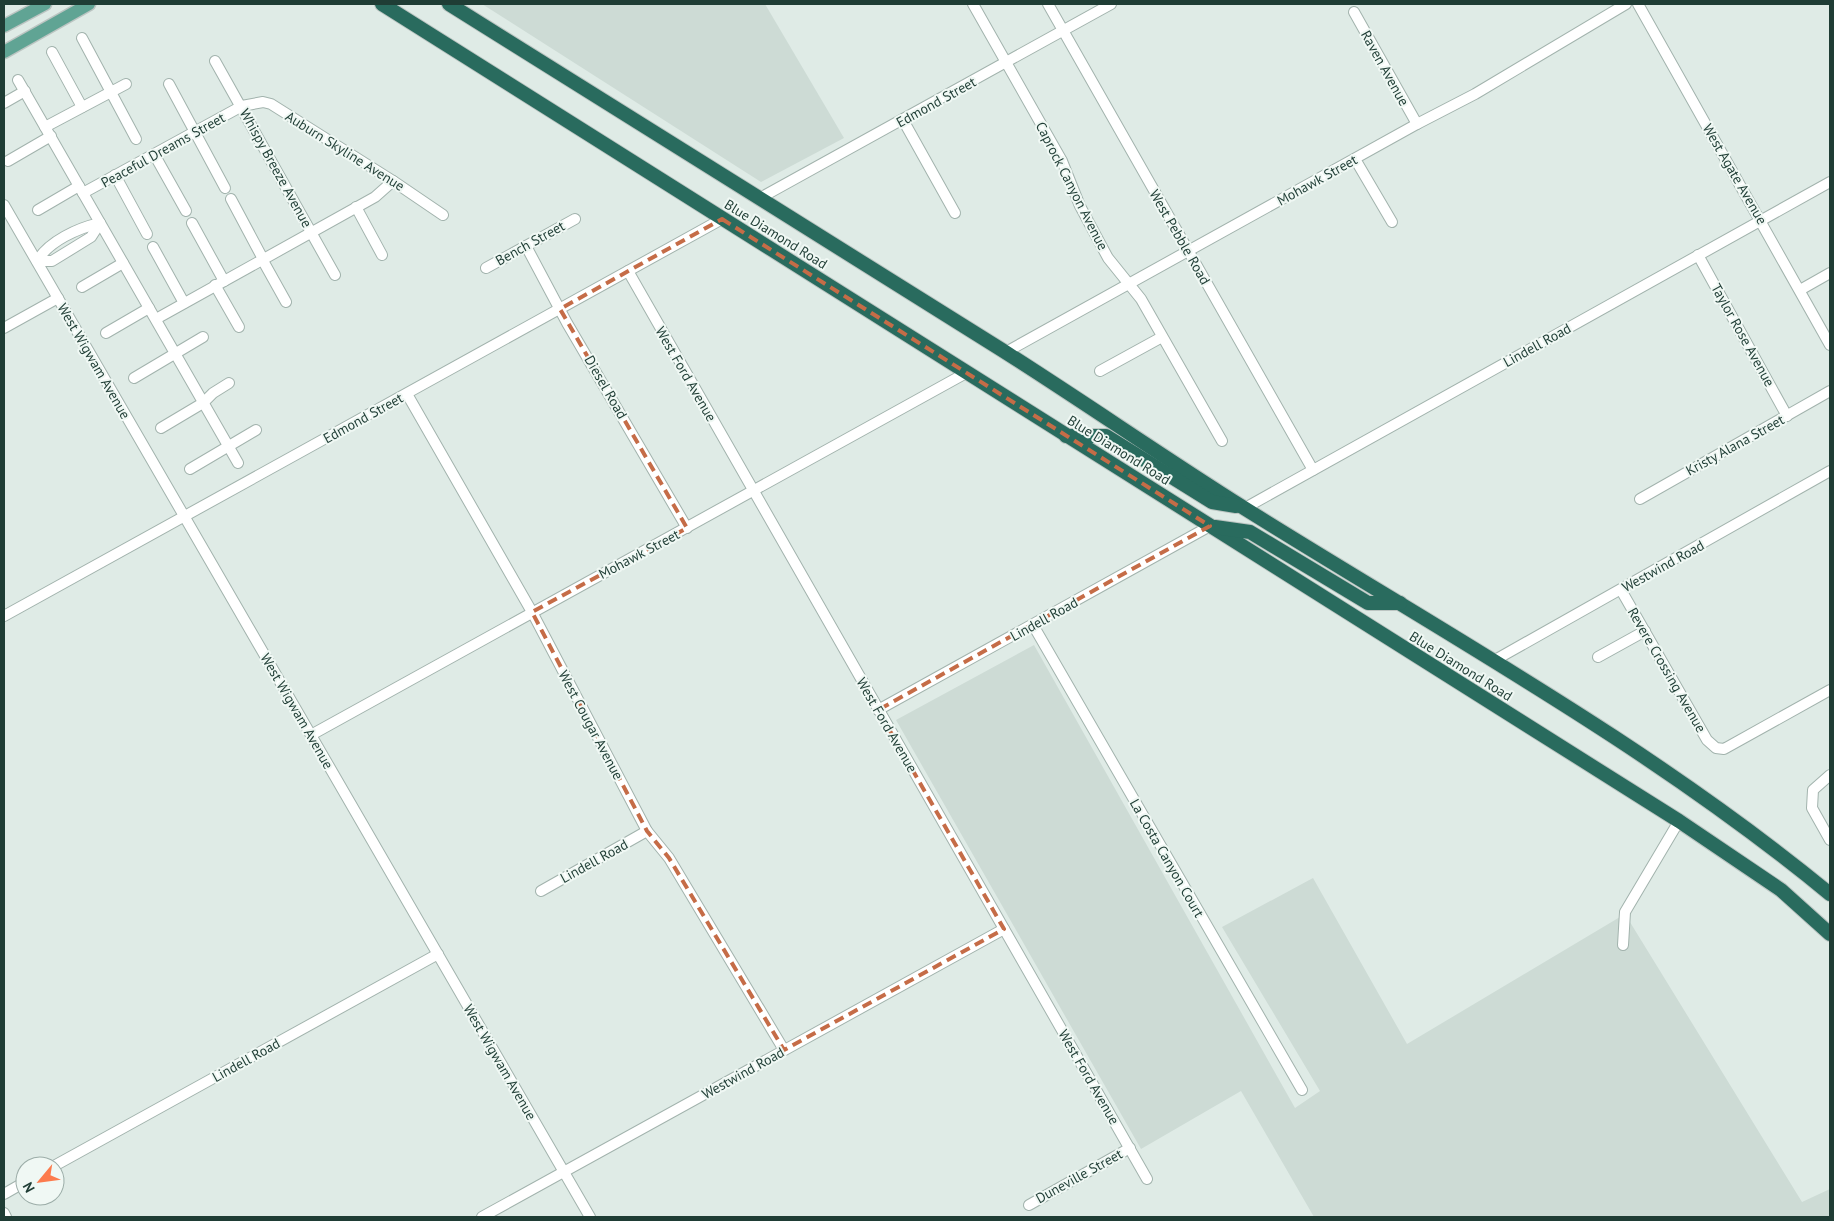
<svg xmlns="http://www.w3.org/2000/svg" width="1834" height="1221" font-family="'PT Sans',sans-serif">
<rect width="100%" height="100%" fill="#dfebe6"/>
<g fill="#cddbd5">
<path d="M482 4H765L844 138 761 182Z"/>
<path d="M1034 645 1295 1108 1320 1091 1222 927 1313 878 1407 1044 1625 914 1802 1202 1830 1189V1217H1314L1241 1091 1141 1149 896 720Z"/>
</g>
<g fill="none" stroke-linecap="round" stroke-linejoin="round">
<defs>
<g id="minor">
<path d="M973 4 1062 161 1080 206 1108 258 1141 299 1222 441"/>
<path d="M1048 4 1313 470"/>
<path d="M1638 4 1830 345"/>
<path d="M1354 12 1417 124"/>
<path d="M82 38 136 139"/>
<path d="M52 52 82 107"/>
<path d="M215 61 335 275"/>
<path d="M18 80 238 463"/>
<path d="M169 84 225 188"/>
<path d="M4 103 25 91"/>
<path d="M903 120 955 213"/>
<path d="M45 127 126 84"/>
<path d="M154 154 186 211"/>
<path d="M1355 159 1392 222"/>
<path d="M8 161 51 136"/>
<path d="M115 175 147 234"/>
<path d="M83 193 242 106 263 102 271 104 393 181 443 215"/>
<path d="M760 198 1111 4"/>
<path d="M231 199 263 259"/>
<path d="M4 205 590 1217"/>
<path d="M356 207 382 255"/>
<path d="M38 210 79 186"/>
<path d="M192 223 224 281"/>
<path d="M526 246 567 323 687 528"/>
<path d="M153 247 184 303"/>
<path d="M1698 255 1787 416"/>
<path d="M262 259 286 302"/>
<path d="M37 261H52L91 237 100 223"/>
<path d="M37 261C49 241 78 228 100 223"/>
<path d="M486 268 575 219"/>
<path d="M628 271 1147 1179"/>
<path d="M215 285 239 327"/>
<path d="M82 287 123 263"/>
<path d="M1800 290 1830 273"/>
<path d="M156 319 375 197 393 181"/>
<path d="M4 328 58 298"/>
<path d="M106 333 149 308"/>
<path d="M1006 352 1417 124 1475 94 1626 4"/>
<path d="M1100 371 1162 337"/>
<path d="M134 378 203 337"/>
<path d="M407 394 532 612 647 831 669 858 784 1050"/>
<path d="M161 428 203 403 213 393 229 383"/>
<path d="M190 469 256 430"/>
<path d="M1640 499 1830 391"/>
<path d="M1245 508 1830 182"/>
<path d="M1621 590 1707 740 1716 748 1724 749 1830 690"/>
<path d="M4 616 722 219"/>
<path d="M1033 625 1302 1090"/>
<path d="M1598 657 1645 631"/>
<path d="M1495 660 1830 471"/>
<path d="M878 710 1210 526"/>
<path d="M311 735 966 373"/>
<path d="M1830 775 1813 790 1812 808 1830 840"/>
<path d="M541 891 647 831"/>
<path d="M1623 945 1625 912 1679 821"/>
<path d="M54 1166 438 954"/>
<path d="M4 1194 25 1182"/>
<path d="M1029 1205 1130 1148"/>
<path d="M4 1213 6 1217"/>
<path d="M482 1217 1004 929"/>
</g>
<g id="major">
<path d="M4 26 45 4"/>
<path d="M4 52 89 4"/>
</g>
<g id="highway">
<path d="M382 4 1679 821 1781 890 1830 934"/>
<path d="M449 4C634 119 819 234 1002 350 1084 402 1163 457 1244 508 1442 632 1649 745 1830 894"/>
<path d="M1066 436H1106L1212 502 1236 506"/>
<path d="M1215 527 1250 532 1368 603H1400"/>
</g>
</defs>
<use href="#minor" stroke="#a2b3ad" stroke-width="12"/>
<use href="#major" stroke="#bcc5c2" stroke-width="15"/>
<use href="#highway" stroke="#bcc5c2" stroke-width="16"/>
<use href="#minor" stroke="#fff" stroke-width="10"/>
<use href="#major" stroke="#60a494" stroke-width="12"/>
<use href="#highway" stroke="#296b5e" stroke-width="14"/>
</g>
<path fill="none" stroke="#c56c47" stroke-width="4" stroke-dasharray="10 6" stroke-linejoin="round" d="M722 219 1210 526 878 710 1004 929 784 1050 669 858 647 831 532 612 687 528 560 309Z"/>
<g text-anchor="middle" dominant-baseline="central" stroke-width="4" stroke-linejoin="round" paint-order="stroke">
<g font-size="14" fill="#1f3d35" stroke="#f0f8f4">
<text transform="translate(1385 68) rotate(61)">Raven Avenue</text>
<text transform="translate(936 102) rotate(-29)">Edmond Street</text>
<text transform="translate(163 150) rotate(-29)">Peaceful Dreams Street</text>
<text transform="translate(345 151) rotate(32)">Auburn Skyline Avenue</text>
<text transform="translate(276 168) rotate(61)">Whispy Breeze Avenue</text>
<text transform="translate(1735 174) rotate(60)">West Agate Avenue</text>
<text transform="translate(1317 180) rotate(-29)">Mohawk Street</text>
<text transform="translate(1072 186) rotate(63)">Caprock Canyon Avenue</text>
<text transform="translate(776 234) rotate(32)">Blue Diamond Road</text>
<text transform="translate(1180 237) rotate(60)">West Pebble Road</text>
<text transform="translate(530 243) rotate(-29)">Bench Street</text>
<text transform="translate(1743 335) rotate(61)">Taylor Rose Avenue</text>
<text transform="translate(1537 345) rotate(-29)">Lindell Road</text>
<text transform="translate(94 361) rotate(60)">West Wigwam Avenue</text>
<text transform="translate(686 374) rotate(60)">West Ford Avenue</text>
<text transform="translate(606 387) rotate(60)">Diesel Road</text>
<text transform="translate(363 418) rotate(-29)">Edmond Street</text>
<text transform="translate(1735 445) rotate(-29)">Kristy Alana Street</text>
<text transform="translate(1119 450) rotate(32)">Blue Diamond Road</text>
<text transform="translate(639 554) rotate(-28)">Mohawk Street</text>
<text transform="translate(1663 566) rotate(-29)">Westwind Road</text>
<text transform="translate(1044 619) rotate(-29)">Lindell Road</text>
<text transform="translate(1461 666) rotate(32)">Blue Diamond Road</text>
<text transform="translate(1667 670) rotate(60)">Revere Crossing Avenue</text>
<text transform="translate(297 711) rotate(60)">West Wigwam Avenue</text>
<text transform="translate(591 725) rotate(62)">West Cougar Avenue</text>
<text transform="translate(887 725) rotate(60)">West Ford Avenue</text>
<text transform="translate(1167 858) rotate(60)">La Costa Canyon Court</text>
<text transform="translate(594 861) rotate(-29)">Lindell Road</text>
<text transform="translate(246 1060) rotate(-29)">Lindell Road</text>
<text transform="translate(500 1062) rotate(60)">West Wigwam Avenue</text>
<text transform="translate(743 1073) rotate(-29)">Westwind Road</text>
<text transform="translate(1089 1077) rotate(60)">West Ford Avenue</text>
<text transform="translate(1079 1176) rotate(-29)">Duneville Street</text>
</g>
</g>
<rect width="1834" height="1221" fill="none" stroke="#1f3d35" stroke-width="10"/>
<g transform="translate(40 1181) rotate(241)"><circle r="24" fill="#f0f8f4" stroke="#9cada8"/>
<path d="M0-4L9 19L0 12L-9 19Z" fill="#fc7b4d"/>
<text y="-8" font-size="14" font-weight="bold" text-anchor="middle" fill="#1f3d35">N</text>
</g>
</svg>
